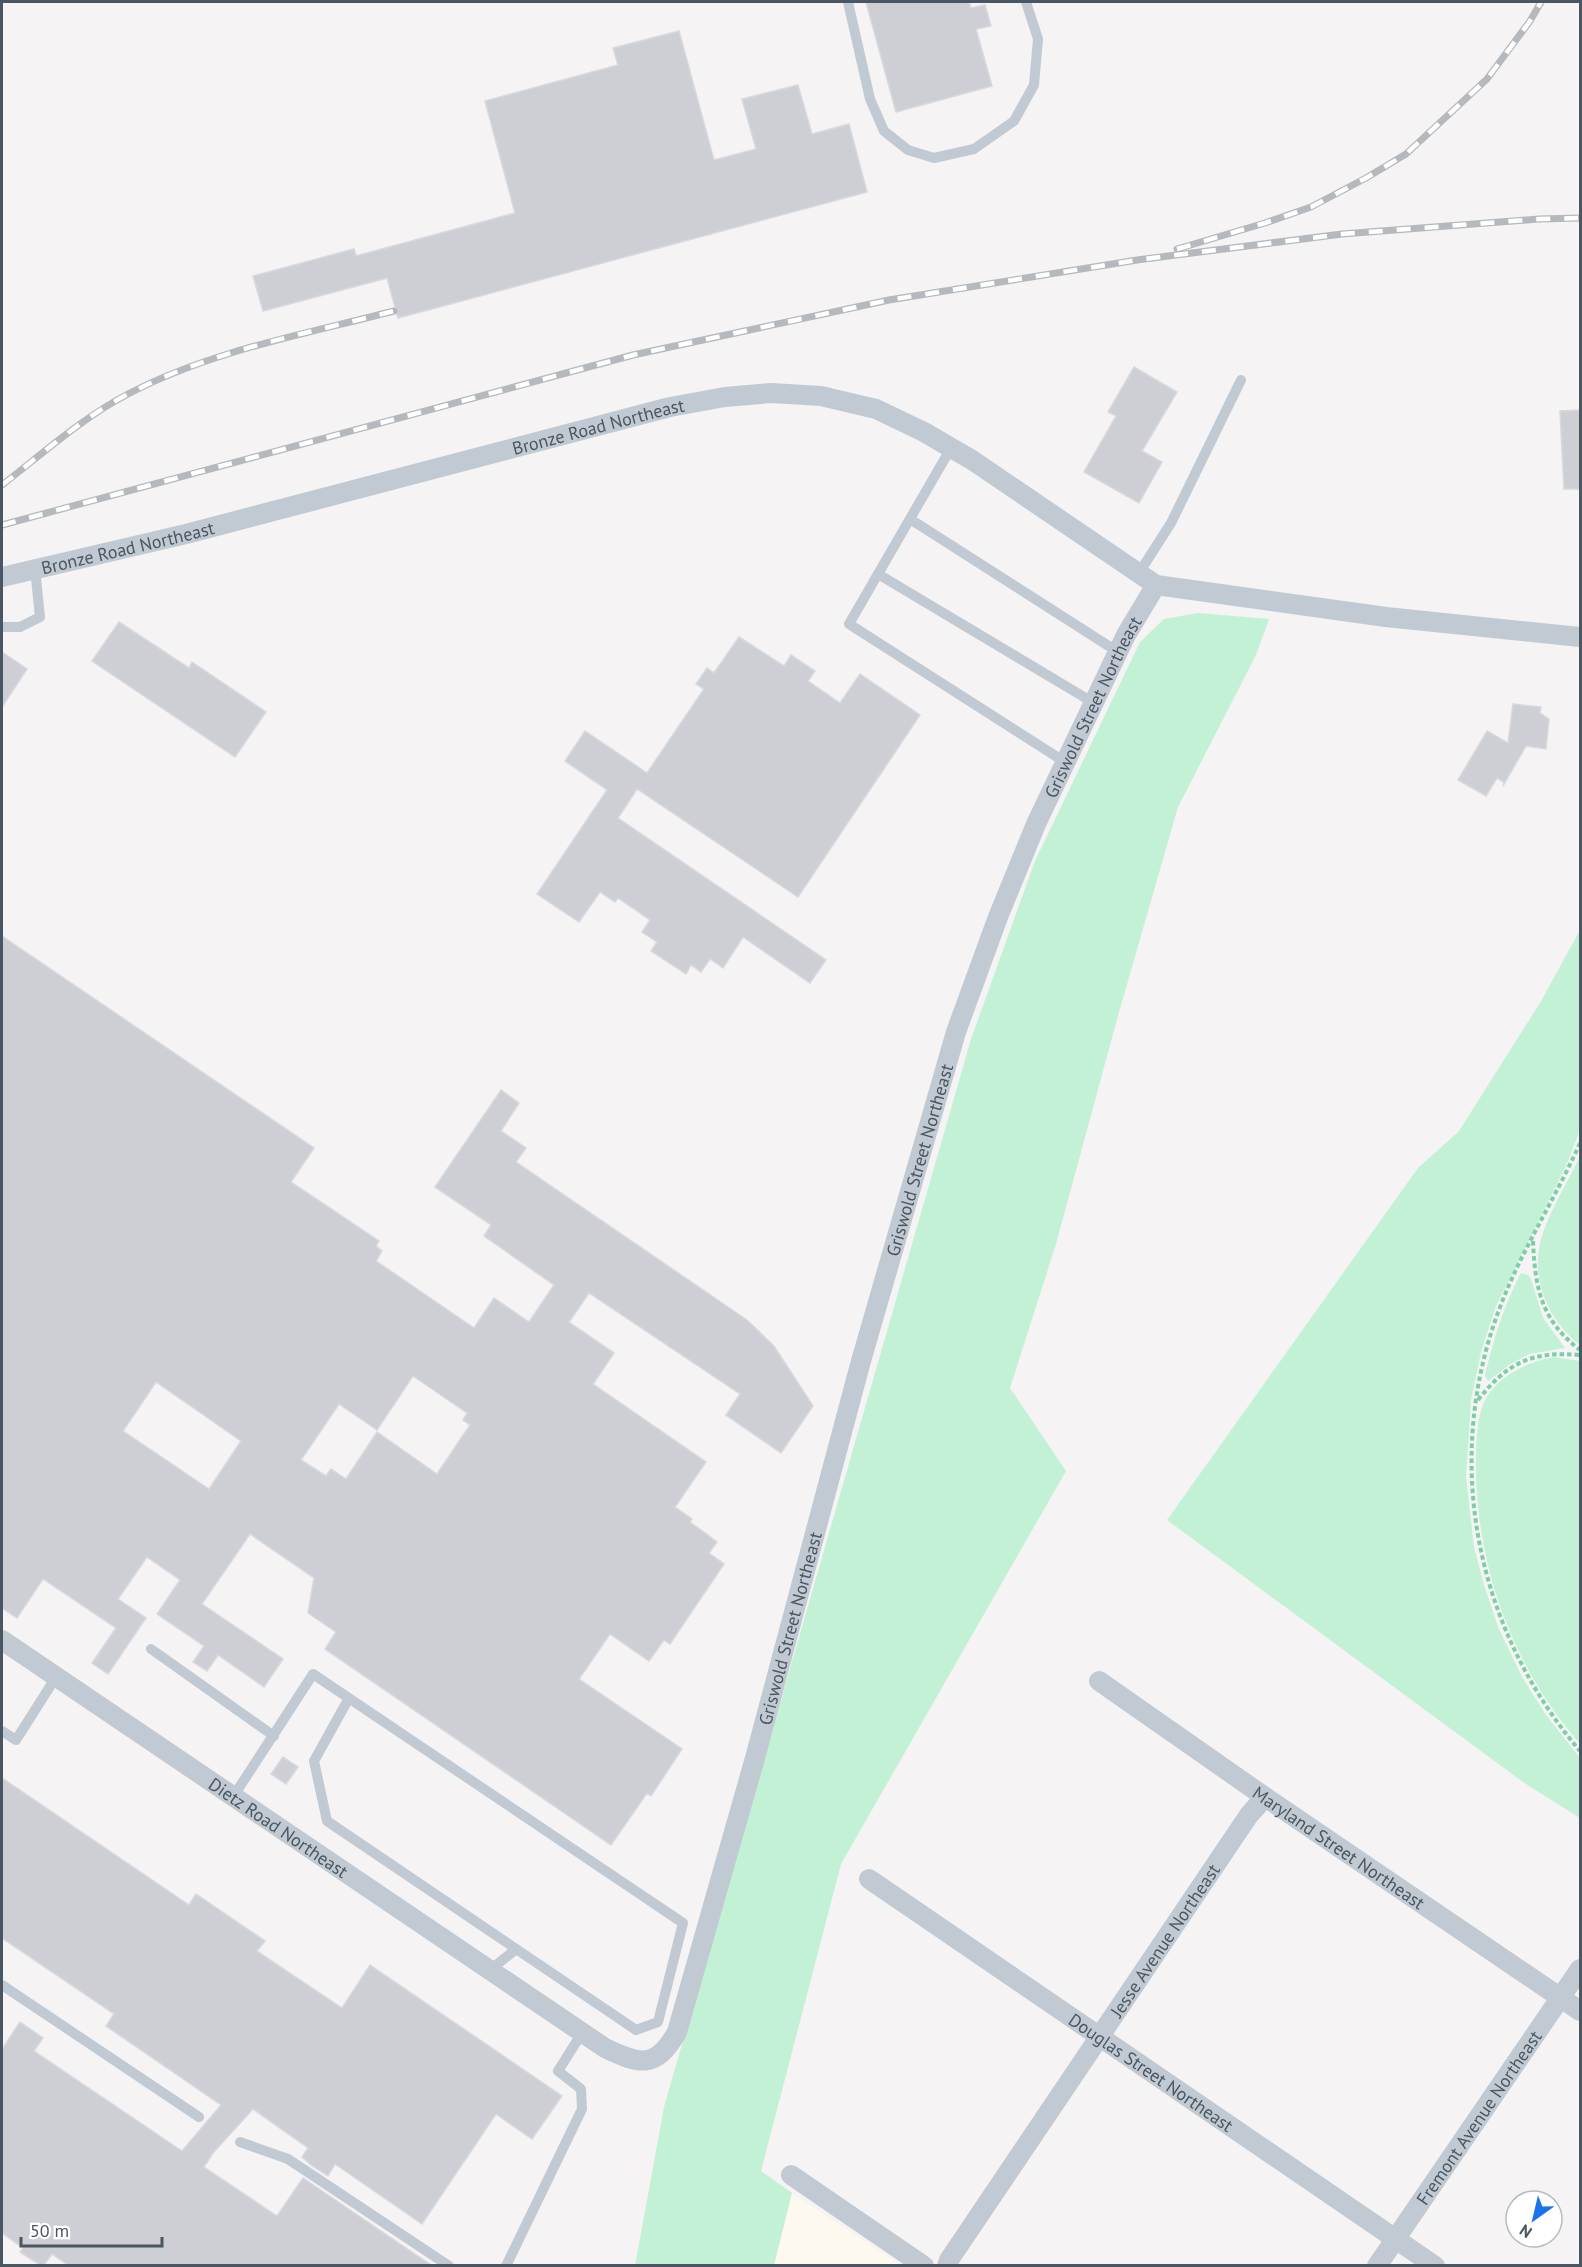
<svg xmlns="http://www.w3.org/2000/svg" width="1582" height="2267" font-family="'PT Sans',sans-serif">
<rect width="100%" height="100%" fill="#f5f3f3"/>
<path fill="#fdf9ef" d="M792 2193 901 2265 774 2266Z"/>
<g fill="#c3f1d5">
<path d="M1198 613 1269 619 1256 655 1178 807 1119 1012 1056 1244 1010 1388 1066 1471 841 1864 761 2171 792 2193 774 2265 635 2266 664 2107 971 1039 1035 861 1140 642 1164 619Z"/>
<path d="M1580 930V1130L1566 1166 1496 1306 1481 1352 1471 1400 1466 1477 1474 1547 1484 1585 1498 1627 1522 1677 1546 1715 1580 1758V1818L1523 1782 1167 1520 1418 1168 1459 1131 1540 1003Z"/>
<path d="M1580 1156V1345C1551 1322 1533 1286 1539 1248 1545 1218 1567 1184 1580 1156Z"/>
<path d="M1521 1273 1528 1275 1531 1279 1543 1318 1565 1348 1529 1354 1509 1365 1488 1381 1485 1376C1493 1340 1504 1305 1521 1273Z"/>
<path d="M1554 1357 1580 1361V1744C1511 1665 1474 1561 1476 1456 1477 1434 1477 1408 1491 1391 1507 1371 1530 1362 1554 1357Z"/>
</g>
<g fill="#cdcfd5" stroke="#d7d9de" stroke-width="1.5" fill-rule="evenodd">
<path d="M866 2H969L971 8 985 5 991 26 976 29 992 86 896 112Z"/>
<path d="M679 31 714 160 756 149 742 99 798 85 812 134 849 124 867 192 398 318 387 278 263 311 253 276 354 249 356 256 515 213 485 101 618 65 613 48Z"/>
<path d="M1134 367 1177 392 1142 451 1162 462 1139 503 1084 472 1116 416 1108 412Z"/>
<path d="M1581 410V489H1564L1560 411Z"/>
<path d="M119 622 189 668 192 662 266 712 235 757 92 661Z"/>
<path d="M739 637 784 666 791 655 815 671 808 681 840 703 860 674 920 715 798 897 637 789 618 818 826 960 810 983 743 937 723 968 710 959 701 972 691 965 686 974 651 951 657 942 642 932 650 920 618 898 615 902 600 892 579 922 537 894 607 790 565 761 585 731 647 773 704 689 696 684 707 668 714 673Z"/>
<path d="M2 652 27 669 2 707Z"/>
<path d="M1513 704 1541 707 1540 713 1549 719 1546 749 1526 746 1503 786 1504 782 1497 778 1486 796 1458 780 1487 731 1508 743Z"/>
<path d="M2 936 314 1148 291 1182 379 1241 376 1246 382 1251 376 1261 474 1328 494 1298 529 1322 554 1285 484 1236 491 1225 435 1187 501 1090 519 1103 501 1131 526 1148 516 1162 747 1320 774 1346 813 1406 781 1453 726 1415 740 1394 589 1293 569 1322 614 1353 593 1384 706 1462 675 1507 692 1519 690 1522 717 1542 709 1553 724 1564 670 1644 664 1640 649 1661 610 1634 579 1679 682 1749 651 1796 647 1793 611 1845 325 1649 336 1632 308 1613 314 1578 250 1534 202 1604 283 1659 264 1687 218 1655 207 1671 193 1662 204 1646 157 1614 180 1580 147 1557 118 1599 146 1618 108 1674 92 1663 116 1628 43 1579 17 1618 2 1608ZM413 1376 467 1413 463 1420 470 1425 437 1474 377 1432 346 1479 331 1469 326 1476 301 1460 339 1404 377 1430ZM156 1382 241 1441 209 1489 123 1431Z"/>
<path d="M283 1757 298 1767 286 1784 271 1774Z"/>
<path d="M2 1778 189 1905 196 1894 265 1941 257 1951 342 2008 370 1965 562 2096 532 2139 496 2114 422 2224 335 2164 328 2176 311 2165 302 2157 308 2148 253 2109 213 2153 204 2167 277 2216 303 2178 431 2265H68L52 2254 44 2265H40L20 2252 23 2248 2 2233V2049L20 2022 43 2038 34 2051 182 2151 221 2105 106 2026 114 2014 2 1938Z"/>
</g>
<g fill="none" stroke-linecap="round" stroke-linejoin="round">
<g stroke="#7ad0a6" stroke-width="4" stroke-dasharray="4.5 3" stroke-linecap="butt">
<path d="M1580 1143C1556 1197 1523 1248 1502 1302 1441 1456 1474 1626 1580 1751"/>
<path d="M1533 1241C1535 1288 1541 1320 1580 1350"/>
<path d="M1478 1400C1508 1362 1532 1351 1580 1355"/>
</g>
<g stroke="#c1cad2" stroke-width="10">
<path d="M848 2 870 99 884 131 908 150 934 158 974 149 1014 121 1034 85 1038 39 1026 2"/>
<path d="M951 448 849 624 1065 762"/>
<path d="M910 519 1118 652"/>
<path d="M1139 573 1171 523 1241 380"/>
<path d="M878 574 1094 703"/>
<path d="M2 627H20L40 617 35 569"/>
<path d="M151 1649 274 1736"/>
<path d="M2 1731 16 1740 56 1677"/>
<path d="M233 1797 313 1674 683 1923 658 2022 636 2030 327 1821 314 1761 349 1698"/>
<path d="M489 1971 516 1949"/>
<path d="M2 1985 199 2117"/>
<path d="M240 2142 288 2159 449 2266"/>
<path d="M506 2266 582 2109 581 2089 558 2071 582 2033"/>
</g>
<g stroke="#c1cad2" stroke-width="20">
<path id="s1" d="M2 577 186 534 670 407 725 397 771 393 821 396 876 409 924 432 972 460 1156 585 1386 617 1580 637"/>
<path id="s2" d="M2 1640 605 2048C640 2065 656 2069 677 2032L755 1758 861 1361 956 1032 998 917 1036 824 1126 635 1156 585"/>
<path id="s3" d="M1099 1681 1265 1797 1580 2011"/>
<path id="s4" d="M869 1879 1435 2266"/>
<path d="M791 2175 924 2266"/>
<path id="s5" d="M947 2266 949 2260 1249 1815 1265 1797"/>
<path id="s6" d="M1377 2266 1580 1969"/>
</g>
<defs>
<g id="rail">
<path d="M1177 249 1265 223 1311 207 1366 178 1406 154 1487 79 1530 21 1541 2"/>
<path d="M2 485C42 454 82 418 128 394 210 351 305 334 394 311"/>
<path d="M2 525 633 355 889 300 1137 260 1342 234 1539 219 1580 218"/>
</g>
</defs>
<use href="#rail" stroke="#b5b8bd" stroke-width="7"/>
<use href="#rail" stroke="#fff" stroke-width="4.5" stroke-dasharray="14" stroke-linecap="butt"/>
</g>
<g text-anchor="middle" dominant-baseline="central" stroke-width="4.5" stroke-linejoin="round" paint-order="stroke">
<g font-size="18" fill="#4a5661" stroke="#fff">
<text stroke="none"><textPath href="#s1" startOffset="615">Bronze Road Northeast</textPath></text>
<text stroke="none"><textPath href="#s1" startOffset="129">Bronze Road Northeast</textPath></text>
<text stroke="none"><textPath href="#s2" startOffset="2206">Griswold Street Northeast</textPath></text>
<text stroke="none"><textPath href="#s2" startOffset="1720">Griswold Street Northeast</textPath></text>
<text stroke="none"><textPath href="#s2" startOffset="1234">Griswold Street Northeast</textPath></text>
<text stroke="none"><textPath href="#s2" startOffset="334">Dietz Road Northeast</textPath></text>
<text stroke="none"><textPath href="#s3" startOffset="292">Maryland Street Northeast</textPath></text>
<text stroke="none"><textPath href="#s5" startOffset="392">Jesse Avenue Northeast</textPath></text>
<text stroke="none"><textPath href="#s4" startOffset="342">Douglas Street Northeast</textPath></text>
<text stroke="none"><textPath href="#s6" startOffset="180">Fremont Avenue Northeast</textPath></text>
</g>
</g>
<rect width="1582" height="2267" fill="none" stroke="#4a5661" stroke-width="6"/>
<g transform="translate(1534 2219) rotate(214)"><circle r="28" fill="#ffffff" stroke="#b7bbc0" stroke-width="1.5"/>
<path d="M0-4.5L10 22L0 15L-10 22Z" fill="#1a73e8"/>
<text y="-9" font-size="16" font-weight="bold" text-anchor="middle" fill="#4a5661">N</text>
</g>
<path d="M21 2237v9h141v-9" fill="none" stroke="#4a5661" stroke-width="3"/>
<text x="30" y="2237" font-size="18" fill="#4a5661" stroke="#ffffff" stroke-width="4.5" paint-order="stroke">50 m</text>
</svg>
